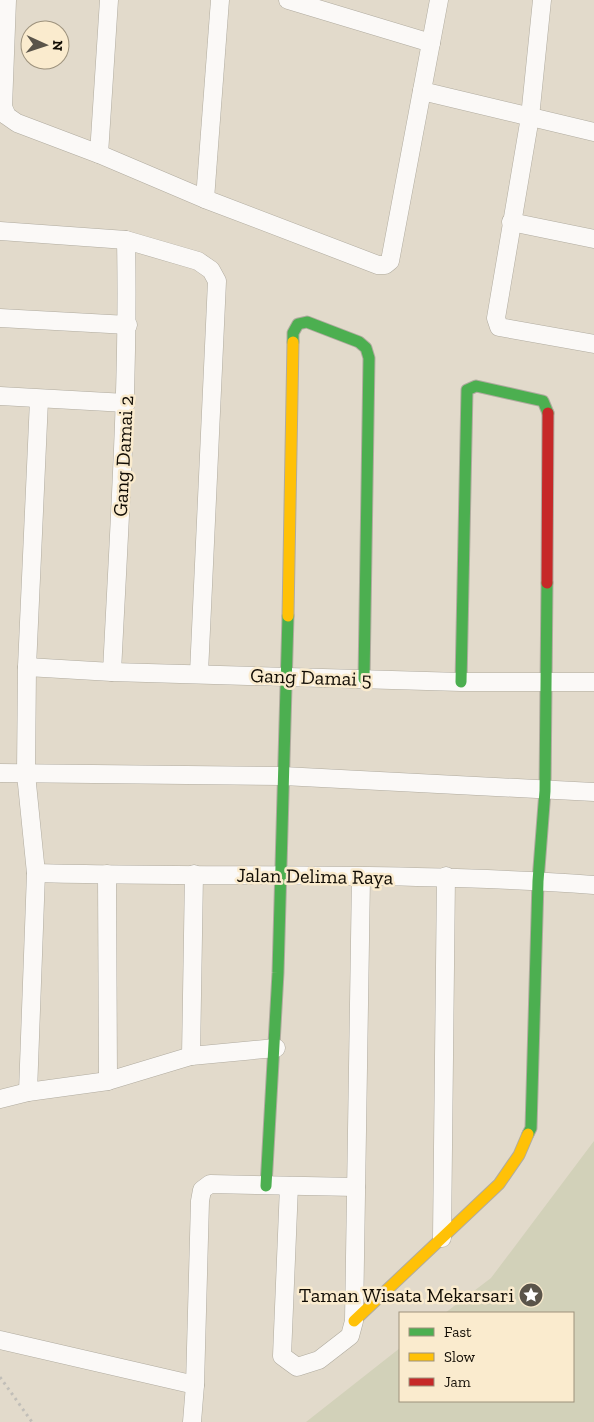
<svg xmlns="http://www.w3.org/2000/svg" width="594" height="1422" font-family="'Zilla Slab',serif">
<rect width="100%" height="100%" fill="#e2dacb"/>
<path fill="#d2d1b9" d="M594 1141V1422H306L400 1348V1401H573V1313H445L491 1278Z"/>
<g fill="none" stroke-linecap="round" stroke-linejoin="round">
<defs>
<g id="street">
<path d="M7 0 3 107 7 116 17 123 99 154 205 199 378 265H385L390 261 439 0"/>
<path d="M288 0 431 43"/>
<path d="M542 0 530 117 496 318 499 327 594 344"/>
<path d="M422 91 594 132"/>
<path d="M99 154 109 0"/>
<path d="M205 199 220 0"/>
<path d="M511 222 594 239"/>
<path d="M0 231 126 240 198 261 211 270 217 281 199 673"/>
<path d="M0 318 128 325"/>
<path d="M0 396 126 403"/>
<path d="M27 667 112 672 461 682H594"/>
<path d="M112 672C119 528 129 384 126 240"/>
<path d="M0 773 283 776 594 792"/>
<path d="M36 873C222 878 408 871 594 885"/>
<path d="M107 874 108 1081"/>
<path d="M191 1056 194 874"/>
<path d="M28 1092 36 873 26 774 27 667 39 400"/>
<path d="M0 1099 28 1092 108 1081 191 1056 276 1048"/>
<path d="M289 1186 282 1356 297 1367 319 1360 350 1336 354 1321 361 877"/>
<path d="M442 1238 446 876"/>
<path d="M0 1340 195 1385"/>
<path d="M192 1422 195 1385 200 1201 202 1190 210 1184 356 1187"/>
</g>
<g id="fast">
<path d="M293 342V333L298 324 307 322 359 342 366 348 369 358 364 679"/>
<path d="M461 682 467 390 476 386 543 401 548 413"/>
<path d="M528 1134 531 1128 538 881 545 791 547 583"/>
<path d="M266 1186 278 973 288 616"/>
</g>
<g id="slow">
<path d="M288 616 293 342"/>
<path d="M354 1321 499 1184 519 1155 528 1134"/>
</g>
<path id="jam" d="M547 583 548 413"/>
</defs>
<use href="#street" stroke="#b0ab9f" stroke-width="19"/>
<use href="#fast" stroke="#b0ab9f" stroke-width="13"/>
<use href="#slow" stroke="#b0ab9f" stroke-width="13"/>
<use href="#jam" stroke="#b0ab9f" stroke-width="13"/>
<path stroke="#c1beb8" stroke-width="3" stroke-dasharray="2.5 4" stroke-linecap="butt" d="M0 1377 32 1422"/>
<use href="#street" stroke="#fbf9f7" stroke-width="18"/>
<use href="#fast" stroke="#4caf50" stroke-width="11"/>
<use href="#slow" stroke="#ffc107" stroke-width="11"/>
<use href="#jam" stroke="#c62828" stroke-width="11"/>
</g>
<defs>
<symbol id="sight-disc" viewBox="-11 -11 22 22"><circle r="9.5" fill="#5a544a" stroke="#faebce"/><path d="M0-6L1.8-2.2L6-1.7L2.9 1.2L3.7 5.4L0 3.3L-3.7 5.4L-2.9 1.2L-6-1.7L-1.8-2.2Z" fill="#fff"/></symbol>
</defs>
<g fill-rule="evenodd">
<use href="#sight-disc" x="517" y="1281" width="28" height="28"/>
</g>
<g text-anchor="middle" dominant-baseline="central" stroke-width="5" stroke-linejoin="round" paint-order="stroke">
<g font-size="20" fill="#110c04" stroke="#faebce">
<text transform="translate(123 456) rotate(-87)">Gang Damai 2</text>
<text transform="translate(311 677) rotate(2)">Gang Damai 5</text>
<text transform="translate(315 876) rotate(1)">Jalan Delima Raya</text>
</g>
<g font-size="20" fill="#110c04" stroke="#faebce" text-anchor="end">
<text x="514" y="1295">Taman Wisata Mekarsari</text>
</g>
</g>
<rect x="399" y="1312" width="175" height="90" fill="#faebce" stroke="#9d927d"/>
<rect x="409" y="1328" width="25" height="8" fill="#4caf50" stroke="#9d927d"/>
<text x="444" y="1337" font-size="15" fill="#110c04">Fast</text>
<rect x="409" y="1353" width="25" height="8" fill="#ffc107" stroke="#9d927d"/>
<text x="444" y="1362" font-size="15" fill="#110c04">Slow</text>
<rect x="409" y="1378" width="25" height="8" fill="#c62828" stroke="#9d927d"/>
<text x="444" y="1387" font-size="15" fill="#110c04">Jam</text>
<g transform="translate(45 45) rotate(93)"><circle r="24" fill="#faebce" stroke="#9d927d"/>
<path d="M0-4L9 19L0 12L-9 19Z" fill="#5a544a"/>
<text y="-8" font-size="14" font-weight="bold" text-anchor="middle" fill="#110c04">N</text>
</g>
</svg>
